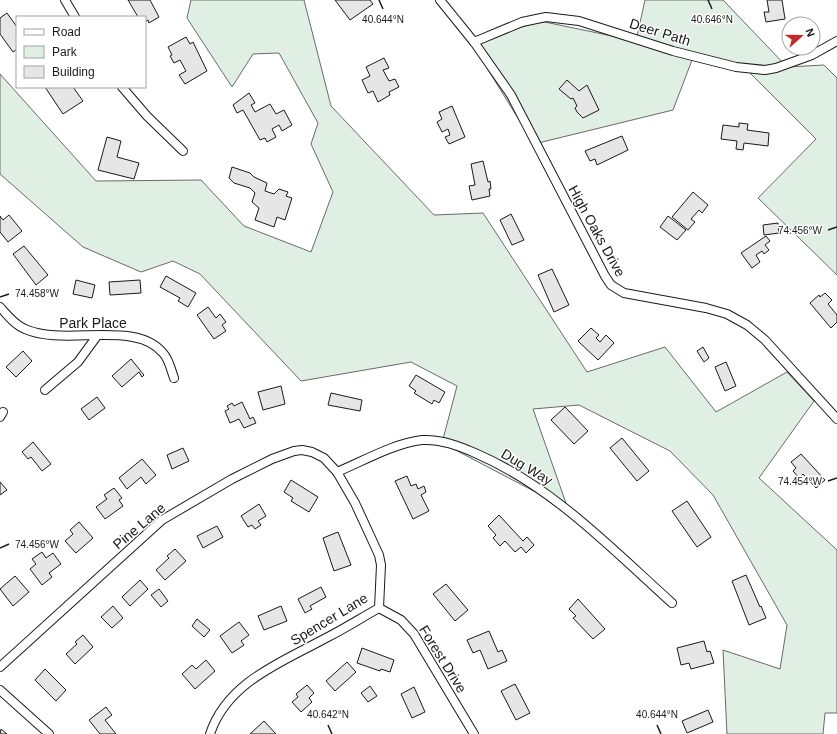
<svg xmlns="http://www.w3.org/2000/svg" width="837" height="734" font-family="Arial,sans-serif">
<rect width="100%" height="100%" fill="#fff"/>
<g fill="#e0efe3" stroke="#6a6a6a">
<path d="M191 0H304L331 106 434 215 483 213 587 372 665 347 716 412 787 372 814 401 759 478 837 550V713H825L823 734H727L723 650 780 669 787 625 713 495 670 451 579 405 533 409 568 509 442 443 457 386 411 362 301 381 200 274 173 261 141 272 83 247 0 174V74L96 181 201 180 244 226 311 252 333 192 311 144 318 123 279 53 253 54 232 87 187 18Z"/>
<path d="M645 0H723L787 67 824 65 837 78V275L758 198 816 139 749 72 692 60 673 110 534 144 472 44 540 21 636 41Z"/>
</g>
<g fill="#e6e6e6" stroke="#1a1a1a">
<path d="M128 0H150L159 17 149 23 148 20 145 22V17H138Z"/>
<path d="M335 0H370L373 4 350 20Z"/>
<path d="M767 0H782L785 19 766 22 764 12H769Z"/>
<path d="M7 13 17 27V49L13 52 0 34V18Z"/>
<path d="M186 37 190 44 193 42 207 71 185 84 179 75 186 71 180 60 174 63 170 56 172 55 168 47Z"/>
<path d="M384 58 389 68 383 70 389 81 395 79 399 87 389 92 390 95 378 102 373 91 368 93 362 80 370 76 366 67Z"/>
<path d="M567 80 579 91 587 85 599 110 583 118 577 112 575 108 577 106 573 98 571 99 559 89Z"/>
<path d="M45 87H73L83 101 63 114Z"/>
<path d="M249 93 255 103 251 105 255 112 270 104 276 114 284 110 292 125 282 131 279 125 272 129 276 137 267 142 265 138 260 140 243 110 237 113 233 105Z"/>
<path d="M452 106 465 137 449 144 445 137 450 135 448 129 442 132 437 122 442 119 439 112Z"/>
<path d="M739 123 748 124 747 130 769 133 768 146 744 143 743 150 736 149 737 141 721 139 723 125 739 127Z"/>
<path d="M622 136 628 150 597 165 595 159 590 161 585 151Z"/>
<path d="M107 137 121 141 117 157 139 163 134 179 98 170Z"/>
<path d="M483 161 488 182 490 181 491 189H489L490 196 472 200 469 186 475 185 471 164Z"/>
<path d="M232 167 250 173 254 177 267 183 265 191 274 194 279 189 288 192 286 196 292 198 285 220 277 217 274 227 255 220 259 208 252 202 255 193 250 188 234 183 229 178Z"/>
<path d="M693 192 708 205 702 213 699 210 691 219 695 222 688 230 672 217Z"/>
<path d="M511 214 524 240 512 245 500 220Z"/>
<path d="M9 215 22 231 8 242 0 232V216L3 220Z"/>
<path d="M668 216 686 230 677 240 660 227Z"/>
<path d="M778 223 779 233 764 235 763 225Z"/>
<path d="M766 236 770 241 765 245 769 250 764 254 762 251 756 255 760 262 752 268 741 253Z"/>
<path d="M24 246 48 275 36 285 13 254Z"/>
<path d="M552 269 569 305 554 312 538 275Z"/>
<path d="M166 276 196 293 188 307 178 301 180 298 160 287Z"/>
<path d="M76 280 95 285 92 298 73 294Z"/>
<path d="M140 280 141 293 110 295 109 282Z"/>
<path d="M825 293 832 300 828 304 837 315V322L831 328 810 303 819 295 820 297Z"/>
<path d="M208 307 216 318 220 314 226 322 222 325 226 331 214 339 197 315Z"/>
<path d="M591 328 599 335 596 338 600 342 606 335 614 343 598 360 578 341Z"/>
<path d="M703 347 709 358 704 362 697 351Z"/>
<path d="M23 351 32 361 16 377 6 367Z"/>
<path d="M131 359 144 375 142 377 139 372 122 387 112 376Z"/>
<path d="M726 362 736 386 725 391 715 367Z"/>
<path d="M416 375 445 392 439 403 434 400 432 404 414 393 416 391 409 386Z"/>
<path d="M281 386 285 404 263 410 258 392Z"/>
<path d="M331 393 362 400 360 411 328 405Z"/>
<path d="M97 397 105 408 89 420 81 409Z"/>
<path d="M242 402 250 419 253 417 256 423 244 428 239 419 230 423 225 411 229 409 227 406 232 403 234 406Z"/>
<path d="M565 407 588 431 574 444 551 420Z"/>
<path d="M622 438 649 471 637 481 610 448Z"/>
<path d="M33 442 51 464 42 471 31 457 28 459 22 452Z"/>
<path d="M183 448 189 461 172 469 167 455Z"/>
<path d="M801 454 825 480 816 488 803 474 799 478 793 471 796 468 791 462Z"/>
<path d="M142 459 156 475 146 484 141 477 127 489 119 478Z"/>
<path d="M407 476 411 486 416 484 418 489 424 486 426 492 421 495 429 511 413 519 395 481Z"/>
<path d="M291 480 318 497 309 512 291 501 293 498 284 492Z"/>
<path d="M0 482 7 490 0 495Z"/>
<path d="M114 488 122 498 119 500 123 506 105 519 96 507 107 499 104 495Z"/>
<path d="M687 501 711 537 697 547 672 511Z"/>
<path d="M259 504 266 516 258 521 261 525 255 529 252 525 248 527 241 516Z"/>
<path d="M499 515 523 541 527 537 534 545 526 553 521 547 515 552 505 541 500 546 493 538 496 535 488 526Z"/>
<path d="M79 522 93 538 76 553 65 541 73 534 70 530Z"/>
<path d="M217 526 223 537 203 548 197 536Z"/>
<path d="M338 532 351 565 334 571 323 538Z"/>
<path d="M175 549 186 561 165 580 156 570 169 558 167 556Z"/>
<path d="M42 552 46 558 53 553 61 564 49 573 52 577 42 585 30 569 36 564 32 559Z"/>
<path d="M746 575 760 607 761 606 766 618 749 625 732 581Z"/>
<path d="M15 576 29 592 13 606 0 589Z"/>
<path d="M140 580 148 589 130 606 122 597Z"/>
<path d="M446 584 468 610 455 621 433 594Z"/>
<path d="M321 587 326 597 310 606 312 609 305 613 298 599Z"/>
<path d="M159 589 168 601 161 607 151 595Z"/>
<path d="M578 599 605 629 593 639 573 618 576 616 569 609Z"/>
<path d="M113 606 123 618 112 628 101 617Z"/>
<path d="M281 606 287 621 264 630 258 616Z"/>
<path d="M197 619 210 630 204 637 192 626Z"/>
<path d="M239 622 249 635 241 641 244 645 232 653 220 636Z"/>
<path d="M489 631 498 652 502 650 507 661 488 669 480 650 473 653 467 640Z"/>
<path d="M83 635 93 647 75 664 66 654 77 644 75 642Z"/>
<path d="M704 641 707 652 710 651 714 663 691 669 689 663 681 665 677 648Z"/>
<path d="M362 648 394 660 390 672 381 669 380 671 357 663Z"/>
<path d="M206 660 215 671 195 689 182 674 192 665 196 669Z"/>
<path d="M347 662 356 672 335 691 326 681Z"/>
<path d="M45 669 66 690 56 701 35 680Z"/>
<path d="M515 684 530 713 516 720 501 691Z"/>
<path d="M307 685 314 693 309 698 312 702 301 712 292 702 298 697 296 694Z"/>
<path d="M370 686 377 696 368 702 361 693Z"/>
<path d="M414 687 425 712 412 718 401 694Z"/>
<path d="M106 707 112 715 105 720 116 734H100L89 720Z"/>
<path d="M708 710 713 722 687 733 682 721Z"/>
<path d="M264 721 276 734H250Z"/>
<path d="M1 729 7 734H0Z"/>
</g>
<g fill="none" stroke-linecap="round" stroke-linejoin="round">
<defs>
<g id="street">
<path d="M65 0 75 17"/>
<path d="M440 0 474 42 511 95 605 276 611 285 624 293 706 308 727 314 747 325 765 340 837 419"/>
<path d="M474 42 522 22 546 17 579 21 673 51 736 67 765 70 776 68 812 55 837 41"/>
<path d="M122 87 147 116 183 151"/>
<path d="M0 307C7 315 15 325 25 329 65 347 135 319 163 353 169 359 171 370 174 378"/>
<path d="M45 390 78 362 97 336"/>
<path d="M0 417 3 412"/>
<path d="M337 472C363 461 395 443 422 440 441 439 459 446 475 453 552 486 611 548 672 603"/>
<path d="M379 608 401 620 414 634 474 734"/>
<path d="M0 667 162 520 232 479 272 459 294 451 302 450 312 452 324 458 337 472 355 503 379 555 381 565 379 608C361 618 344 629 326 638 282 662 227 682 210 734"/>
<path d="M0 690 49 734"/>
</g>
</defs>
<use href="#street" stroke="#1a1a1a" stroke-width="10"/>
<use href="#street" stroke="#fff" stroke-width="8"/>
</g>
<path fill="none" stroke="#1a1a1a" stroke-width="1.5" d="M379 0 383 9M708 0 712 9M828 230 837 227M0 297 9 294M828 481 837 478M0 548 9 544M328 725 332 734M657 725 661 734"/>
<g text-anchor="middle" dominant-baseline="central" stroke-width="3" stroke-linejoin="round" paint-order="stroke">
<g font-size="14" fill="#1a1a1a" stroke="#fff">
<text transform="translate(660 32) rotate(17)">Deer Path</text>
<text transform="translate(597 231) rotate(61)">High Oaks Drive</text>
<text x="93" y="323">Park Place</text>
<text transform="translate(527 467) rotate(31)">Dug Way</text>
<text transform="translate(139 526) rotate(-40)">Pine Lane</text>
<text transform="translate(329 619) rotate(-31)">Spencer Lane</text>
<text transform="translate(443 659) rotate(58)">Forest Drive</text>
</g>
</g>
<g font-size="10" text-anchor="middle" fill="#1a1a1a" stroke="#fff" stroke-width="3" stroke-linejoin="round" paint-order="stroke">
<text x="383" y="23">40.644°N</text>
<text x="712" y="23">40.646°N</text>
<text x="800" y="234">74.456°W</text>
<text x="37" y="297">74.458°W</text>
<text x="800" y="485">74.454°W</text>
<text x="37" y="548">74.456°W</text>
<text x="328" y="718">40.642°N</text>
<text x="657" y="718">40.644°N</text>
</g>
<rect x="16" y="16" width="130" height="72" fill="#ffffff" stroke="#a3a3a3"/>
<rect x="24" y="29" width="20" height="6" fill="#ffffff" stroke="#a3a3a3"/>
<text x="52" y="36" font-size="12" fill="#1a1a1a">Road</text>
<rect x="24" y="46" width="20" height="12" fill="#e0efe3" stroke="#a3a3a3"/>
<text x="52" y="56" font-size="12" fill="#1a1a1a">Park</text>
<rect x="24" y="66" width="20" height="12" fill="#e6e6e6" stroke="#a3a3a3"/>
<text x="52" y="76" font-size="12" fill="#1a1a1a">Building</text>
<g transform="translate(801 36) rotate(69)"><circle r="19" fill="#ffffff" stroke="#a3a3a3"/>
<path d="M0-3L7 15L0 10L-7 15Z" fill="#c62828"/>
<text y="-6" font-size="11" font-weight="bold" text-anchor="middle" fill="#1a1a1a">N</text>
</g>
</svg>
